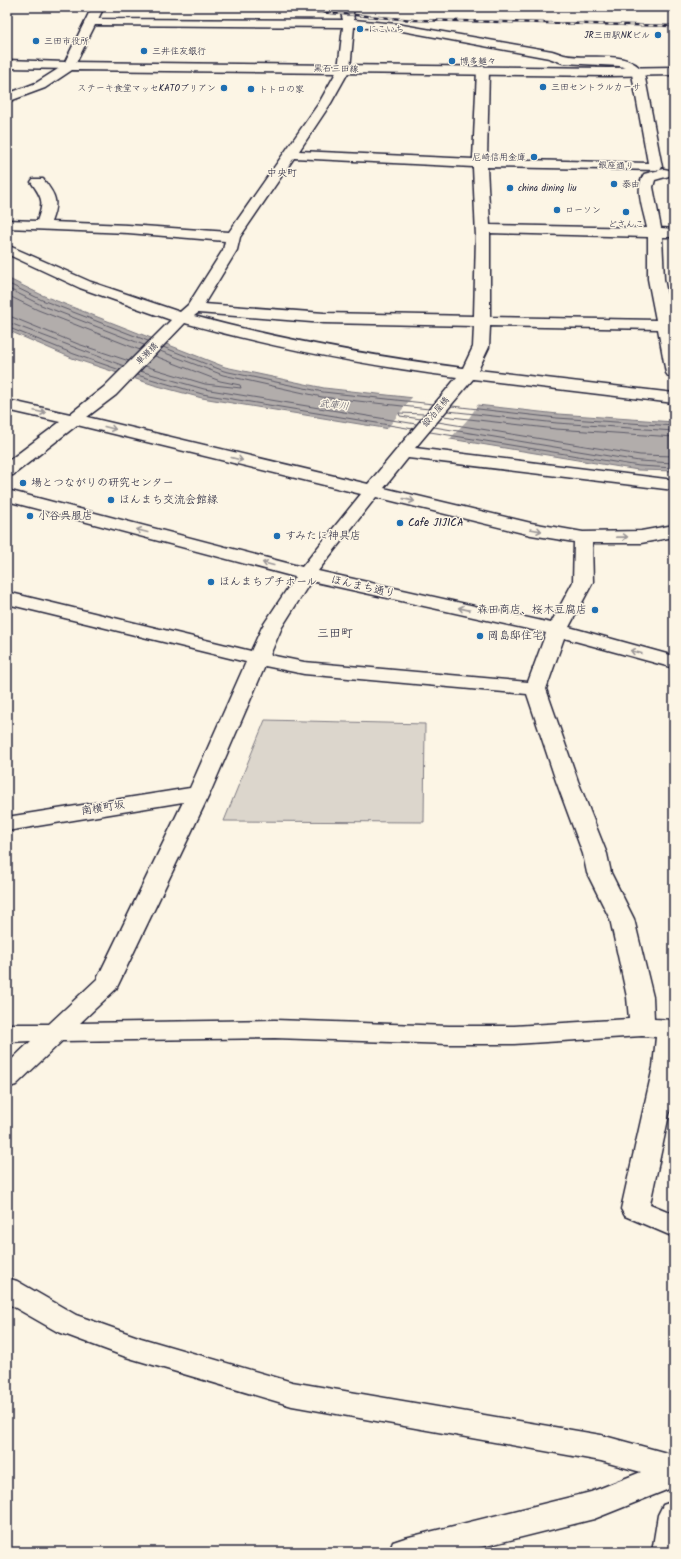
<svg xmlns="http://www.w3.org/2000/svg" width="681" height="1559" font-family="Kalam,'Klee One',sans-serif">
<rect width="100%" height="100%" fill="#fcf5e5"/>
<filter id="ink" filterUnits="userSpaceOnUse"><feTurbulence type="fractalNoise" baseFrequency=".025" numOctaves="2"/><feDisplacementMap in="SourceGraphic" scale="8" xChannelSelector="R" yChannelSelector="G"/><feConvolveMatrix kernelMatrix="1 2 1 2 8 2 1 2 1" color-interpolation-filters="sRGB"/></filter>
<g filter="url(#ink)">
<path fill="#dcd6cc" stroke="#7f7c84" d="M265 720 425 724 424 822 224 821Z"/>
<path fill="#b2adab" stroke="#78757e" d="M7 278 44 296 225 367 324 388 558 414 674 422V471L638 470 202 398 154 385 72 358 7 330Z"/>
<path fill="#fcf5e5" d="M413 396 479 403 469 418 448 441 386 430Z"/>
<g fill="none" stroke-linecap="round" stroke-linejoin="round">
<g stroke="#5c5a68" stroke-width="1">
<path d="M7 283 42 300 148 341"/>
<path d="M7 288 41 305 144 345"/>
<path d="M7 295 38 310 140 350"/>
<path d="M7 315 78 344 129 361"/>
<path d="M7 322 124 366"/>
<path d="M7 327 74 354 120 370"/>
<path d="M163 347 224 371 323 392 433 404"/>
<path d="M160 351 223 375 322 397 429 409"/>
<path d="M145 366 205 384 241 388 240 385 220 381 155 356"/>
<path d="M140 371 204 389 416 424"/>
<path d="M137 375 202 394 413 429"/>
<path d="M452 406 557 418 674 426"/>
<path d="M448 411 557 423 674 431"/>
<path d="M443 416 556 429 674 437"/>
<path d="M421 419 400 416 399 413 425 414"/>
<path d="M438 422 640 455 674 456"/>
<path d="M434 427 639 461 674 463"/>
<path d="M430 432 639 466 674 468"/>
</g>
<defs>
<g id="minor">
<path d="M92 7H104L98 19 343 20 341 13 343 7H355L353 13 354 20 397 24 552 51C556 52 560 54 564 55 590 61 627 48 644 73L662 167 660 170 487 167 490 225 647 228C644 212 634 189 644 174L664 169 669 170 671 173 669 176 655 180 653 187 661 228 674 229V237H662L664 279 672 320H674V378L668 376 666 373 658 329 490 326 489 347 478 370 674 393V403L473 379 415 448 674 480V490L408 458 384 488 531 523 583 532 641 531 674 525V537L641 543H592L593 582 569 627 674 656V668L564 638 546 689 578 781 607 854 611 873 634 919 653 997 654 1019 674 1020V1091L650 1204 674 1214V1237L625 1216 621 1209 653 1067 656 1037 642 1036 514 1044H449L275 1038 62 1041 16 1085 7 1088V1064L31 1041 7 1042V1024H49L97 979 183 802 7 831V817L190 788 246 662 7 604V592L251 651 262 627 295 577 7 501V490L302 567 361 494 77 425 13 475 7 476V462L60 422 7 410V400L70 414 104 387 171 320 80 288 7 254V245L91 282 180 312 188 305 223 250 225 241 128 233 7 228V220L37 221C44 202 43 199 31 182L33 179H43C56 196 59 201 51 222L128 225 229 232 319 103 338 69 343 27 95 25 73 69 7 68V60L65 62ZM354 27 397 30 549 58 563 63 620 66 626 68 632 74 648 163 487 159 489 70 483 66 477 70 473 159 299 151 331 103 350 69ZM294 158 473 167 476 237 474 316 324 313 204 304 237 250 240 237ZM490 233 648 237V279L656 320 490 317ZM198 313 324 323 474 326 473 347 463 368C372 356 282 340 194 316ZM185 323C275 348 365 365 457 377L368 484 87 417 116 395ZM376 497 531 535 574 542 573 582 551 623 318 571ZM311 581 546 633 528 682 304 662 270 655 282 627ZM265 666 304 674 527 694 556 781 583 854 587 873 610 919 627 997 629 1019 514 1026H449L275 1020 80 1023 116 989 119 983 210 793Z"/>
<path d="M7 1278 17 1281 76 1315 141 1338 292 1382 601 1435 674 1455V1487L594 1519 462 1552H389L393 1542 405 1538 591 1492 641 1472 601 1461 292 1406 126 1357 56 1331 7 1303Z"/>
<path d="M674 1501V1552H652L658 1515 663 1505Z"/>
</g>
<path id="major" d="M69 62 608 68 674 67V75L608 76 72 70 45 88 7 102V94L36 83Z"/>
</defs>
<use href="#minor" stroke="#22223b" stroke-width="3"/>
<use href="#major" stroke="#22223b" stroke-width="3"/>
<use href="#minor" fill="#fcf5e5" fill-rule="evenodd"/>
<use href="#major" fill="#fcf5e5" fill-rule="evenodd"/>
<defs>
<path id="rail" d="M259 7 414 20 674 26"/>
</defs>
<use href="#rail" stroke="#22223b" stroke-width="2.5"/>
<use href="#rail" stroke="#fcf5e5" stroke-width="1.5" stroke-dasharray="5" stroke-linecap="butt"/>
</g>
<defs><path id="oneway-shaft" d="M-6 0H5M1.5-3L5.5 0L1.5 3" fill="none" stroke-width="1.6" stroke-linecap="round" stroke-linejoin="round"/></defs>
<g stroke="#9a9698">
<use href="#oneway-shaft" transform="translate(40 412) rotate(12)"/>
<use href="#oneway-shaft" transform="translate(110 428) rotate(14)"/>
<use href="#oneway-shaft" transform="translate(237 459) rotate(14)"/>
<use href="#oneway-shaft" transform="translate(409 500) rotate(13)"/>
<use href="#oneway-shaft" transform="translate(536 530) rotate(10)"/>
<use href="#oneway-shaft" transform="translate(142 531) rotate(-165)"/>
<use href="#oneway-shaft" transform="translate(622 537) rotate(-1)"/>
<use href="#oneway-shaft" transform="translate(268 564) rotate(-165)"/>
<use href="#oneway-shaft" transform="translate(464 609) rotate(-167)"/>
<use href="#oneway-shaft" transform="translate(636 652) rotate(-165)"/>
</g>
</g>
<g fill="#1f6fb2" stroke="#fcf5e5" stroke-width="1.5">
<circle cx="360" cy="29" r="4"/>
<circle cx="658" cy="35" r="4"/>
<circle cx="36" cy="41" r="4"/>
<circle cx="144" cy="51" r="4"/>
<circle cx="452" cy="61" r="4"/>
<circle cx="543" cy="87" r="4"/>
<circle cx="224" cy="88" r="4"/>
<circle cx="251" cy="89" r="4"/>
<circle cx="534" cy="157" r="4"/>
<circle cx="614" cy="184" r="4"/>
<circle cx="510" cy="188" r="4"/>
<circle cx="557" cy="210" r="4"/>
<circle cx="626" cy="212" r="4"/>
<circle cx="23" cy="483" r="4"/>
<circle cx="111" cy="500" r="4"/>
<circle cx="30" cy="516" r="4"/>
<circle cx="400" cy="523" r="4"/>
<circle cx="277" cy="536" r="4"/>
<circle cx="211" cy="582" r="4"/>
<circle cx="595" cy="610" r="4"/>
<circle cx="480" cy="636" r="4"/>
</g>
<g text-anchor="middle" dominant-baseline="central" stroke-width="3" stroke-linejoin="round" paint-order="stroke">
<g font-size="9" fill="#22223b" stroke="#fcf5e5" text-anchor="start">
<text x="368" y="29">にこいち</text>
<text x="650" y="35" text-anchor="end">JR三田駅NKビル</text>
<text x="44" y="41">三田市役所</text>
<text x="152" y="51">三井住友銀行</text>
<text x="460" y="61">博多麺々</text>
<text x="551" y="87">三田セントラルカーサ</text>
<text x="216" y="88" text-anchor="end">ステーキ食堂マッセKATOブリアン</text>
<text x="259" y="89">トトロの家</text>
<text x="526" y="157" text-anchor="end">尼崎信用金庫</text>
<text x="622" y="184">泰由</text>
<text x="518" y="188">china dining liu</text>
<text x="565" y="210">ローソン</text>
<text x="626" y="224" text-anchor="middle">どさんこ</text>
</g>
<g font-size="9" fill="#22223b" stroke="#fcf5e5">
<text transform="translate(336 69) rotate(1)">黒石三田線</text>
<text transform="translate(616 166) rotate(2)">銀座通り</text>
<text transform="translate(147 354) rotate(-45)">車瀬橋</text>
<text transform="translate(436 412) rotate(-50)">鍛冶屋橋</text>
</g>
<g font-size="10" fill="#22223b" stroke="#fcf5e5">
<text x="282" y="173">中央町</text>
</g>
<g font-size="10" font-style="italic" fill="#545362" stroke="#fcf5e5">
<text transform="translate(334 405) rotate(7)">武庫川</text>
</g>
<g font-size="11" fill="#22223b" stroke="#fcf5e5" text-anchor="start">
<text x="31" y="483">場とつながりの研究センター</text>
<text x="119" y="500">ほんまち交流会館縁</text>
<text x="38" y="516">小谷呉服店</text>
<text x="408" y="523">Cafe JIJICA</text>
<text x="285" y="536">すみたに神具店</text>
<text x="219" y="582">ほんまちプチホール</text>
<text x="587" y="610" text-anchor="end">森田商店、桜木豆腐店</text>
<text x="488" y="636">岡島邸住宅</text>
</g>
<g font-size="11" fill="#22223b" stroke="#fcf5e5">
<text transform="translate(363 587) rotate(13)">ほんまち通り</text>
<text transform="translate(103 808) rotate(-9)">南横町坂</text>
</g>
<g font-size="12" fill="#22223b" stroke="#fcf5e5">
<text x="335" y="633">三田町</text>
</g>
</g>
<rect width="681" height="1559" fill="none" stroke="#fcf5e5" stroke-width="24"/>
<rect x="12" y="12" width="657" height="1535" fill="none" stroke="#22223b" stroke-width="1.5" filter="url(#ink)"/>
</svg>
